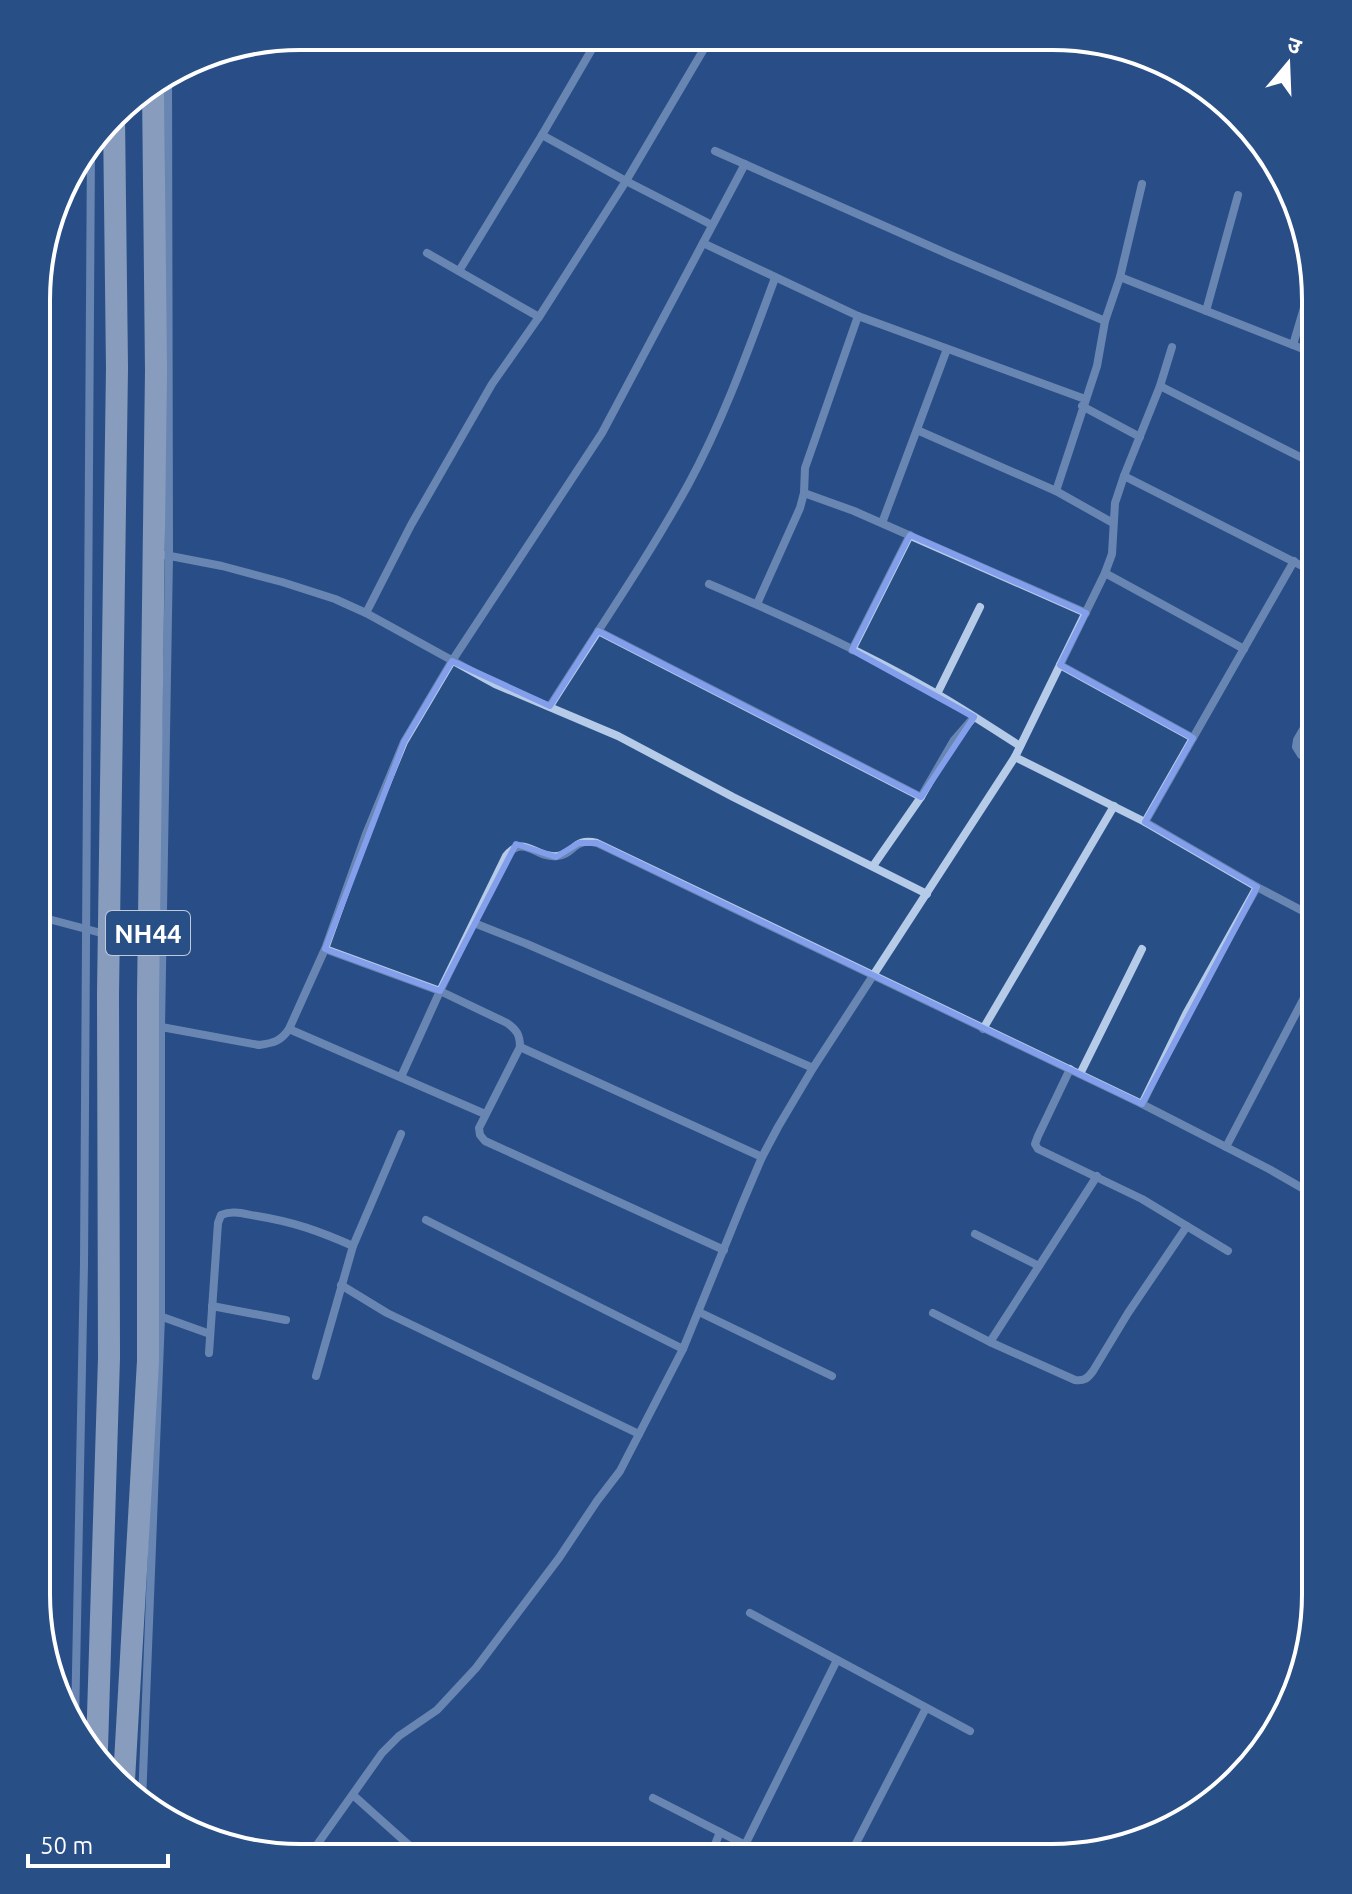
<svg xmlns="http://www.w3.org/2000/svg" width="1352" height="1894" font-family="Ubuntu,'Noto Sans Devanagari',sans-serif">
<rect width="100%" height="100%" fill="#294f87"/>
<g fill="none" stroke-linecap="round" stroke-linejoin="round">
<g stroke="#b5cbe8" stroke-width="8">
<path d="M542 135 626 181 712 225"/>
<path d="M715 151 950 255 1105 321"/>
<path d="M703 243 858 316 1085 399"/>
<path d="M427 253 539 317"/>
<path d="M459 271 542 135 599 37"/>
<path d="M1120 277 1316 354"/>
<path d="M1206 311 1238 195"/>
<path d="M1293 345 1312 281"/>
<path d="M1160 386 1316 465"/>
<path d="M1082 406 1140 437"/>
<path d="M917 430 1056 491 1113 523"/>
<path d="M1124 476 1316 573"/>
<path d="M1056 491 1097 366 1105 321 1120 277 1142 184"/>
<path d="M804 493 854 511 1086 613"/>
<path d="M882 523 947 349"/>
<path d="M165 555 222 566 282 582 335 599 366 613 495 684 618 736 733 797 927 894"/>
<path d="M1305 567 1316 540"/>
<path d="M1105 573 1244 649"/>
<path d="M709 584C786 617 864 652 937 694 965 710 993 729 1020 746"/>
<path d="M757 604 800 508 804 493 805 468 858 316"/>
<path d="M366 613 411 525 492 384 539 317 626 181 711 37"/>
<path d="M598 631 921 797"/>
<path d="M852 650 910 535"/>
<path d="M1060 665 1193 738"/>
<path d="M937 694 980 607"/>
<path d="M550 706C596 633 646 561 688 485 724 419 749 348 775 278"/>
<path d="M1015 757 1145 822 1257 887 1316 918"/>
<path d="M1316 763 1301 755 1296 747 1297 740 1316 707"/>
<path d="M1145 822 1294 561"/>
<path d="M873 866 921 797 954 740 974 717"/>
<path d="M37 916 105 934"/>
<path d="M474 923 527 944 813 1068"/>
<path d="M325 949 440 991 507 1023C517 1030 520 1035 520 1047L479 1128 480 1135 485 1141 724 1250"/>
<path d="M156 1026 259 1045C274 1043 281 1041 289 1029L325 949 366 834 404 742 452 661 602 433 745 164"/>
<path d="M289 1029 485 1114"/>
<path d="M983 1029 1114 806"/>
<path d="M520 1047 762 1157"/>
<path d="M1070 1069 1038 1136 1035 1144 1038 1149 1142 1199 1228 1251"/>
<path d="M1080 1074 1142 949"/>
<path d="M401 1077 440 991 506 856C524 833 536 859 557 856 574 855 573 837 597 843L1142 1104 1269 1169 1316 1196"/>
<path d="M1142 1104 1186 1014 1257 887"/>
<path d="M1226 1147 1316 975"/>
<path d="M1307 1190 1316 1175"/>
<path d="M426 1220 683 1349"/>
<path d="M975 1234 1039 1266"/>
<path d="M341 1285 387 1313 639 1434"/>
<path d="M212 1306 286 1320"/>
<path d="M699 1312 832 1376"/>
<path d="M933 1313 990 1342 1075 1380C1084 1381 1087 1379 1093 1371L1128 1313 1187 1226"/>
<path d="M157 1315 210 1334"/>
<path d="M990 1342 1097 1176"/>
<path d="M209 1353 218 1223 221 1215C233 1210 244 1214 257 1216 294 1222 319 1231 353 1246"/>
<path d="M316 1376 353 1246 401 1134"/>
<path d="M750 1613 970 1731"/>
<path d="M75 1724 84 1264 91 145"/>
<path d="M353 1795 421 1856"/>
<path d="M653 1798 769 1857"/>
<path d="M142 1801 161 1316V1027L169 556 168 77"/>
<path d="M745 1845 837 1660"/>
<path d="M309 1856 382 1753 399 1736 437 1710 476 1668 559 1558 597 1501 620 1471 683 1349 742 1204 762 1157 778 1127 813 1068 1015 757 1105 573 1112 554 1115 503 1124 476 1160 386 1172 347"/>
<path d="M710 1857 720 1832"/>
<path d="M849 1857 926 1708"/>
</g>
<g stroke="#fbfcfe" stroke-width="22">
<path d="M97 1748 109 1358 108 994 117 368 114 117"/>
<path d="M124 1780 148 1361V997L156 371 153 86"/>
</g>
</g>
<path d="M0 0H1352V1894H0ZM910 535 1086 613 1060 665 1193 738 1145 822 1257 887 1142 1104 597 843H579L556 857 516 844 440 991 325 949 404 742 452 661 550 706 598 631 921 797 974 717 852 650Z" fill="#294f87" fill-opacity=".55" fill-rule="evenodd"/>
<path fill="none" stroke="#839eea" stroke-width="6" stroke-linejoin="round" d="M910 535 1086 613 1060 665 1193 738 1145 822 1257 887 1142 1104 597 843H579L556 857 516 844 440 991 325 949 404 742 452 661 550 706 598 631 921 797 974 717 852 650Z"/>
<g text-anchor="middle" dominant-baseline="central" stroke-width="6" stroke-linejoin="round" paint-order="stroke">
<rect fill="#294f87" stroke="#bfcadb" stroke-width="2" x="106" y="911" width="84" height="44" rx="6"/>
<g font-size="26" font-weight="bold" fill="#fff">
<text x="148" y="933">NH44</text>
</g>
</g>
<path d="M0 0H1352V1894H0ZM300 50H1052A250 250 0 0 1 1302 300V1594A250 250 0 0 1 1052 1844H300A250 250 0 0 1 50 1594V300A250 250 0 0 1 300 50Z" fill="#294f87" fill-rule="evenodd"/>
<path fill="none" stroke="#fff" stroke-width="4" d="M300 50H1052A250 250 0 0 1 1302 300V1594A250 250 0 0 1 1052 1844H300A250 250 0 0 1 50 1594V300A250 250 0 0 1 300 50Z"/>
<g transform="translate(1288 64) rotate(19)" stroke="#294f87" stroke-width="6" paint-order="stroke">
<path d="M0-6L14 30L0 20L-14 30Z" fill="#ffffff"/>
<text y="-12" font-size="22" font-weight="bold" text-anchor="middle" fill="#ffffff">उ</text>
</g>
<path d="M28 1854v12h140v-12" fill="none" stroke="#ffffff" stroke-width="4"/>
<text x="40" y="1854" font-size="24" fill="#ffffff" stroke="#294f87" stroke-width="6" paint-order="stroke">50 m</text>
</svg>
